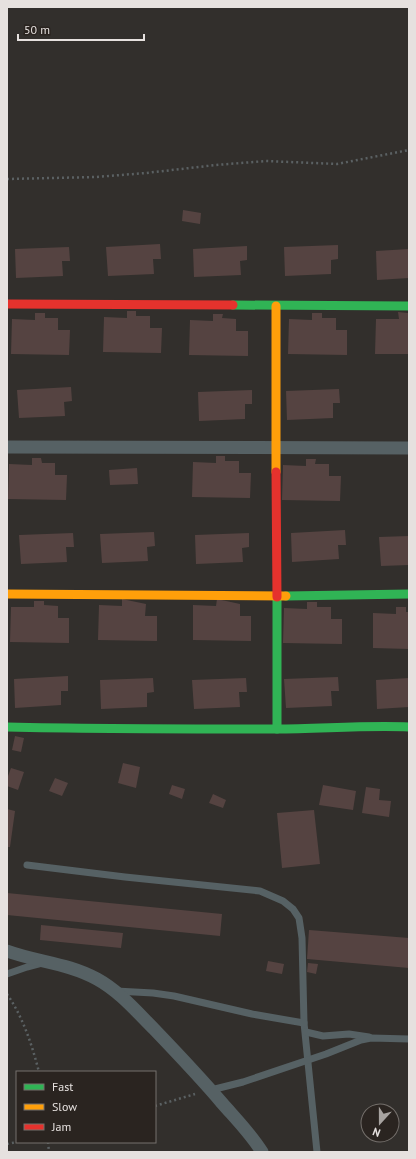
<svg xmlns="http://www.w3.org/2000/svg" width="416" height="1159" font-family="'PT Sans',sans-serif">
<rect width="100%" height="100%" fill="#322f2c"/>
<g fill="#554341">
<path d="M183 210 201 213 200 224 182 221Z"/>
<path d="M160 244 161 259H153L154 274 108 276 106 247Z"/>
<path d="M338 245V259L331 260V274L285 276 284 247Z"/>
<path d="M247 246V260L240 261 241 275 194 277 193 249Z"/>
<path d="M69 247 70 261H62L63 276 16 278 15 249Z"/>
<path d="M409 249V278L377 280 376 251Z"/>
<path d="M127 311H136V316H150V328H162L161 353 103 352 104 317 127 318Z"/>
<path d="M398 312 408 313 409 354H375L376 319H399Z"/>
<path d="M35 313H45V318H58V330H70L69 355 11 354 12 319 35 320Z"/>
<path d="M312 313H322V318H336V330H347V355L288 354 289 319 312 320Z"/>
<path d="M213 314H223L222 318 236 319V331H248V356L189 355 190 320 213 321Z"/>
<path d="M71 387 72 401 64 402 65 416 19 418 17 390Z"/>
<path d="M339 389 340 403H333V418L287 420 286 391Z"/>
<path d="M252 390V404H245V419L199 421 198 392Z"/>
<path d="M216 456H225V461H239V473H251L250 498 192 497 193 462 216 463Z"/>
<path d="M32 458H41L42 463H55V475H67L66 500 8 499 9 464 32 465Z"/>
<path d="M306 459H316L315 464H329V476H341L340 501 282 500 283 465 306 466Z"/>
<path d="M137 468 138 484 110 485 109 470Z"/>
<path d="M345 530 346 545H338L339 559 292 562 291 533Z"/>
<path d="M154 532 155 546 147 547 148 561 102 563 100 534Z"/>
<path d="M73 533 74 547H66L67 562 21 564 19 535Z"/>
<path d="M249 533V547L242 548 243 562 196 564 195 535Z"/>
<path d="M409 536V565L381 566 379 537Z"/>
<path d="M122 599 146 604 145 616H157V641L98 640 99 605 122 606Z"/>
<path d="M217 599 240 604V616H251V641L193 640V605L216 606Z"/>
<path d="M34 601H44V605L58 606V618H69V643L10 642 11 607H34Z"/>
<path d="M307 602H317V607H331V619H342V644L283 643 284 608 307 609Z"/>
<path d="M396 607H406V612H409V649L373 648V613L396 614Z"/>
<path d="M68 676V691H61V705L15 708 14 679Z"/>
<path d="M338 677 339 691H331L332 706 286 708 284 679Z"/>
<path d="M153 678 154 692 147 693V707L101 709 100 680Z"/>
<path d="M246 678 247 692H239L240 707 194 709 192 680Z"/>
<path d="M409 678V707L377 709 376 680Z"/>
<path d="M15 736 24 738 21 752 12 750Z"/>
<path d="M123 763 140 767 136 788 118 783Z"/>
<path d="M11 768 24 772 18 790 7 786V779Z"/>
<path d="M55 778 68 783 62 796 49 791Z"/>
<path d="M172 785 185 789 182 799 169 794Z"/>
<path d="M323 785 356 791 353 810 319 805Z"/>
<path d="M366 787 380 789 379 800 391 801 389 817 362 813Z"/>
<path d="M213 794 226 800 223 808 209 803Z"/>
<path d="M7 809 15 811 10 847H7Z"/>
<path d="M314 810 320 864 282 868 277 813Z"/>
<path d="M7 893 222 914 220 936 7 915Z"/>
<path d="M41 925 123 933 121 948 40 940Z"/>
<path d="M309 930 409 938V968L307 959Z"/>
<path d="M268 961 284 964 282 974 266 971Z"/>
<path d="M308 963 318 964 316 974 307 972Z"/>
</g>
<g fill="none" stroke-linecap="round" stroke-linejoin="round">
<g stroke="#5b6163" stroke-width="2.5" stroke-dasharray="2 3" stroke-linecap="butt">
<path d="M7 179 96 177 146 173 216 165 266 161 337 164 409 150"/>
<path d="M7 994C23 1017 32 1045 39 1072"/>
<path d="M155 1106 195 1094"/>
<path d="M48 1142 49 1152"/>
<path d="M7 1144 17 1142"/>
</g>
<g stroke="#566164" stroke-width="7">
<path d="M27 865 125 877 260 891 283 901 293 909 299 918 302 938 304 1023 317 1152"/>
<path d="M7 974 27 967 42 963"/>
<path d="M116 991 153 993 174 996 252 1014 304 1023"/>
<path d="M306 1032 323 1036 349 1034 369 1037"/>
<path d="M211 1090 243 1082 326 1054 361 1040 371 1038 409 1039"/>
</g>
<g stroke="#566164" stroke-width="13">
<path d="M7 447 409 448"/>
<path d="M7 951C37 962 68 963 97 979 119 991 136 1011 154 1029 177 1053 200 1077 222 1103 236 1119 251 1134 262 1152"/>
</g>
<g stroke="#30b455" stroke-width="9">
<path d="M233 305 409 306"/>
<path d="M286 596 409 594"/>
<path d="M277 597V729"/>
<path d="M7 727C97 729 186 729 276 729 320 729 365 725 409 727"/>
</g>
<g stroke="#ff9f0a" stroke-width="9">
<path d="M276 306V472"/>
<path d="M7 594 286 596"/>
</g>
<g stroke="#e5322d" stroke-width="9">
<path d="M7 304 233 305"/>
<path d="M276 472 277 597"/>
</g>
</g>
<rect width="416" height="1159" fill="none" stroke="#e6e1df" stroke-width="16"/>
<rect x="16" y="1071" width="140" height="72" fill="#2a2420" stroke="#75706c"/>
<rect x="24" y="1084" width="20" height="6" fill="#30b455" stroke="#75706c"/>
<text x="52" y="1091" font-size="12" fill="#e6e1df">Fast</text>
<rect x="24" y="1104" width="20" height="6" fill="#ff9f0a" stroke="#75706c"/>
<text x="52" y="1111" font-size="12" fill="#e6e1df">Slow</text>
<rect x="24" y="1124" width="20" height="6" fill="#e5322d" stroke="#75706c"/>
<text x="52" y="1131" font-size="12" fill="#e6e1df">Jam</text>
<g transform="translate(380 1123) rotate(201)"><circle r="19" fill="#2a2420" stroke="#75706c"/>
<path d="M0-3L7 15L0 10L-7 15Z" fill="#a7a3a0"/>
<text y="-6" font-size="11" font-weight="bold" text-anchor="middle" fill="#e6e1df">N</text>
</g>
<path d="M18 34v6h126v-6" fill="none" stroke="#e6e1df" stroke-width="2"/>
<text x="24" y="34" font-size="12" fill="#e6e1df" stroke="#2a2420" stroke-width="3" paint-order="stroke">50 m</text>
</svg>
